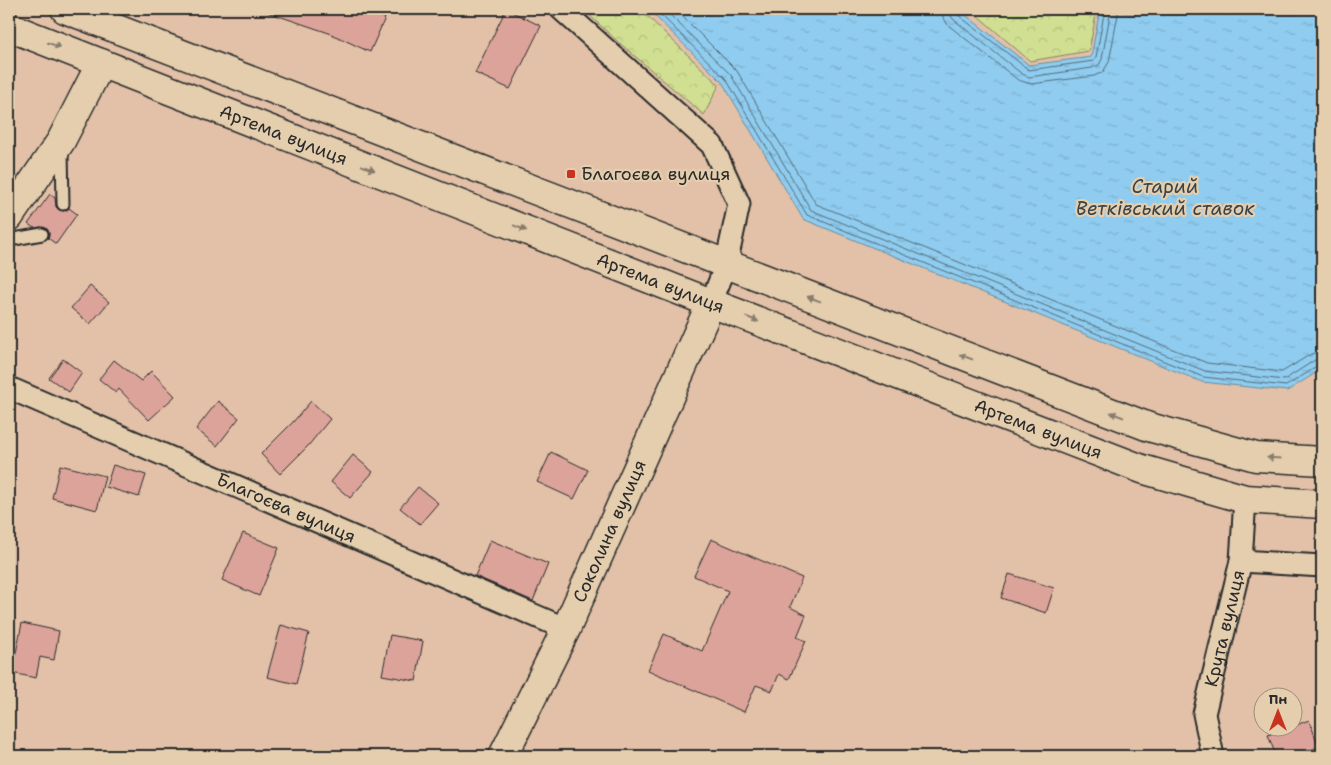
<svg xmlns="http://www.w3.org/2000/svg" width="1331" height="765" font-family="'Shantell Sans',sans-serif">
<defs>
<pattern id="forest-crowns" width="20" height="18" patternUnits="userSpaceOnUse" patternTransform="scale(1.25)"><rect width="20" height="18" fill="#d1df92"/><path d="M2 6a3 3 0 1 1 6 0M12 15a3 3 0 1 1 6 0" fill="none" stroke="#b4c07e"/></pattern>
<pattern id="water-ripples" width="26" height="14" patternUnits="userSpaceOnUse" patternTransform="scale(1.25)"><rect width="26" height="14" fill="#8fccef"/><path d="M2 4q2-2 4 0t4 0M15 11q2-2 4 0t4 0" fill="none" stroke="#7cafcd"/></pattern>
</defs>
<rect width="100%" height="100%" fill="#e2c1a8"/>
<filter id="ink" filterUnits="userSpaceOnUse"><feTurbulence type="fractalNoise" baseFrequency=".02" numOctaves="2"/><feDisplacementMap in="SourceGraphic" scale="10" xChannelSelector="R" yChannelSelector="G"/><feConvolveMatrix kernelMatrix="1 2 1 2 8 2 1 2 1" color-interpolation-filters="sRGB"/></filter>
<g filter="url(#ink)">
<g fill="url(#forest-crowns)" stroke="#7e855e">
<path d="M583 9H640L719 85 704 115 616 40Z"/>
<path d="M970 9H1097L1089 51 1030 61Z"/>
</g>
<path fill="url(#water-ripples)" stroke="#678ca1" d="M648 9H958L1029 65 1091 57 1100 9H1322V369L1287 391 1202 382 803 219 722 82Z"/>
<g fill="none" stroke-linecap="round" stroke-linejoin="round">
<g stroke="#536b79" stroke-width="1">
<path d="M655 9 726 79 807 215 1203 377 1286 386 1318 366 1322 365"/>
<path d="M664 9 731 75 811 210 1205 371 1284 380 1315 360 1322 359"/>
<path d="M675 9 737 71 816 204 1207 363 1282 372 1311 354 1322 351"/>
<path d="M942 9 943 17 948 25 1018 80 1031 84 1094 76 1103 72 1109 62 1119 9"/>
<path d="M949 9 950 14 953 19 1022 74 1029 77 1092 68 1099 65 1102 59 1111 9"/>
<path d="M956 9 958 15 1029 70 1094 61 1096 57 1105 9"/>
</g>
</g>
<g fill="#dca39b" stroke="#2b2b2b">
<path d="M268 9H364L385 18 370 52 329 33 267 12Z"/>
<path d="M506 9 541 26 510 89 475 73Z"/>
<path d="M50 194 55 198 56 207 59 210 64 211 69 208 77 214 56 244 48 238 49 233 47 229 41 227 34 228 28 224Z"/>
<path d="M90 286 109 302 90 324 71 308Z"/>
<path d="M63 359 82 373 69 392 49 378Z"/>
<path d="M114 360 141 381 151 371 175 396 149 420 119 389 116 393 99 379Z"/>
<path d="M218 401 239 418 217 446 196 429Z"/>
<path d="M311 401 330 419 308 446 280 474 261 454 293 422Z"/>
<path d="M551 452 588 470 574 499 537 482Z"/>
<path d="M353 455 373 472 350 498 331 482Z"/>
<path d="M60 465 105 476 97 510 52 498Z"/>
<path d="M113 465 146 475 139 497 106 487Z"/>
<path d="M418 487 438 503 420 524 400 508Z"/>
<path d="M243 533 279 548 259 596 222 580Z"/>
<path d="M711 539 802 578 790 607 806 615 797 637 806 641 789 679 779 674 772 691 756 685 744 712 648 670 664 634 702 651 728 591 694 576Z"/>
<path d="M490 540 548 564 533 601 475 576Z"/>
<path d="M1009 574 1054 588 1046 613 1001 598Z"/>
<path d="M22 623 59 631 54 660 40 657 36 678 12 673Z"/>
<path d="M281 625 309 633 296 684 267 677Z"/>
<path d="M390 635 423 641 416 681 382 675Z"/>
<path d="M1309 720 1319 747 1292 756H1276L1268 735 1288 728H1294V726Z"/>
</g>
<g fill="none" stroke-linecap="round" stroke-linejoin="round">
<defs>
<g id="lane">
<path d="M62 150 63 204"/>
<path d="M9 240 42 234"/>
</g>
<g id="street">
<path d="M561 9 712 145 739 204 726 265 711 303"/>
<path id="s1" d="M9 388 566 629"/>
<path d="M1241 561 1322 566"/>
<path id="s2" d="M1213 756 1204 714 1241 561 1245 499"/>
</g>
<g id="secondary">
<path d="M9 217 61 141 101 63"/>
<path id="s3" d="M503 756 566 629 711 303"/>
</g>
<g id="primary">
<path d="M65 9 1149 427 1256 457 1322 461"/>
<path id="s4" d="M9 27 711 303 1142 469 1245 499 1322 504"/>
</g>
</defs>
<use href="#lane" stroke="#2b2b2b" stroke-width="15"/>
<use href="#street" stroke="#2b2b2b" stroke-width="25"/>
<use href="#secondary" stroke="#2b2b2b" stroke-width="31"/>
<use href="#primary" stroke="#2b2b2b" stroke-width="31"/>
<use href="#lane" stroke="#e4ceae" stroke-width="11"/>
<use href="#street" stroke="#e4ceae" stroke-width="21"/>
<use href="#secondary" stroke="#e4ceae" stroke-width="28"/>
<use href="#primary" stroke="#e4ceae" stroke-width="28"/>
</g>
<defs><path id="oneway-solid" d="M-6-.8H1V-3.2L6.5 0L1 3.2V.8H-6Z" transform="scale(1.25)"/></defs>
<g fill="#887c6c">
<use href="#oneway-solid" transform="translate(54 45) rotate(21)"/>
<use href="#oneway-solid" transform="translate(368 168) rotate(22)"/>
<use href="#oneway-solid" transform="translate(520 228) rotate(22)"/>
<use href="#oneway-solid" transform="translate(814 299) rotate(-159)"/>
<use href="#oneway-solid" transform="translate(752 319) rotate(21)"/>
<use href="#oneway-solid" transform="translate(966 357) rotate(-159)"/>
<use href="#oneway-solid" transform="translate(1117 415) rotate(-159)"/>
<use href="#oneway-solid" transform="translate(1274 458) rotate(-176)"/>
</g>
</g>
<rect fill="#c8321e" stroke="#e4ceae" stroke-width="2" x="566" y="169" width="10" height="10" rx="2.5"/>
<g text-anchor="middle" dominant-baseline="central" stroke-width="4.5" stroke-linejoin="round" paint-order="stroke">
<g font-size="18" fill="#2b2b2b" stroke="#e4ceae">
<text stroke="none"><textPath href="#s4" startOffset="295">Артема вулиця</textPath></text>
<text stroke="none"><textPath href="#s4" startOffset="700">Артема вулиця</textPath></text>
<text stroke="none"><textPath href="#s4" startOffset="1105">Артема вулиця</textPath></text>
<text stroke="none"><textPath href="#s1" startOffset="302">Благоєва вулиця</textPath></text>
<text stroke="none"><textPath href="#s3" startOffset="249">Соколина вулиця</textPath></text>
<text stroke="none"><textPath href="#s2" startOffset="131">Крута вулиця</textPath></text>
</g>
<g font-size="18" fill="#2b2b2b" stroke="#e4ceae" text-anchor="start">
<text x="581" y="174">Благоєва вулиця</text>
</g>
<g font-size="19" font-style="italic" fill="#3a4348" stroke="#e4ceae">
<text x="1165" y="186">Старий<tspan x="1165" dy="22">Ветківський ставок</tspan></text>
</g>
</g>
<rect width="1331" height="765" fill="none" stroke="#e4ceae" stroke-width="30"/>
<rect x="15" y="15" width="1301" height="735" fill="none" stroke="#2b2b2b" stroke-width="2" filter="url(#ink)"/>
<g transform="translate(1278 712)"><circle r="24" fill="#e4ceae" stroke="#9a8d7a"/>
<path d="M0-4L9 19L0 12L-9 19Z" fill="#c8321e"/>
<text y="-8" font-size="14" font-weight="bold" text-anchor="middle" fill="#2b2b2b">Пн</text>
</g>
</svg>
